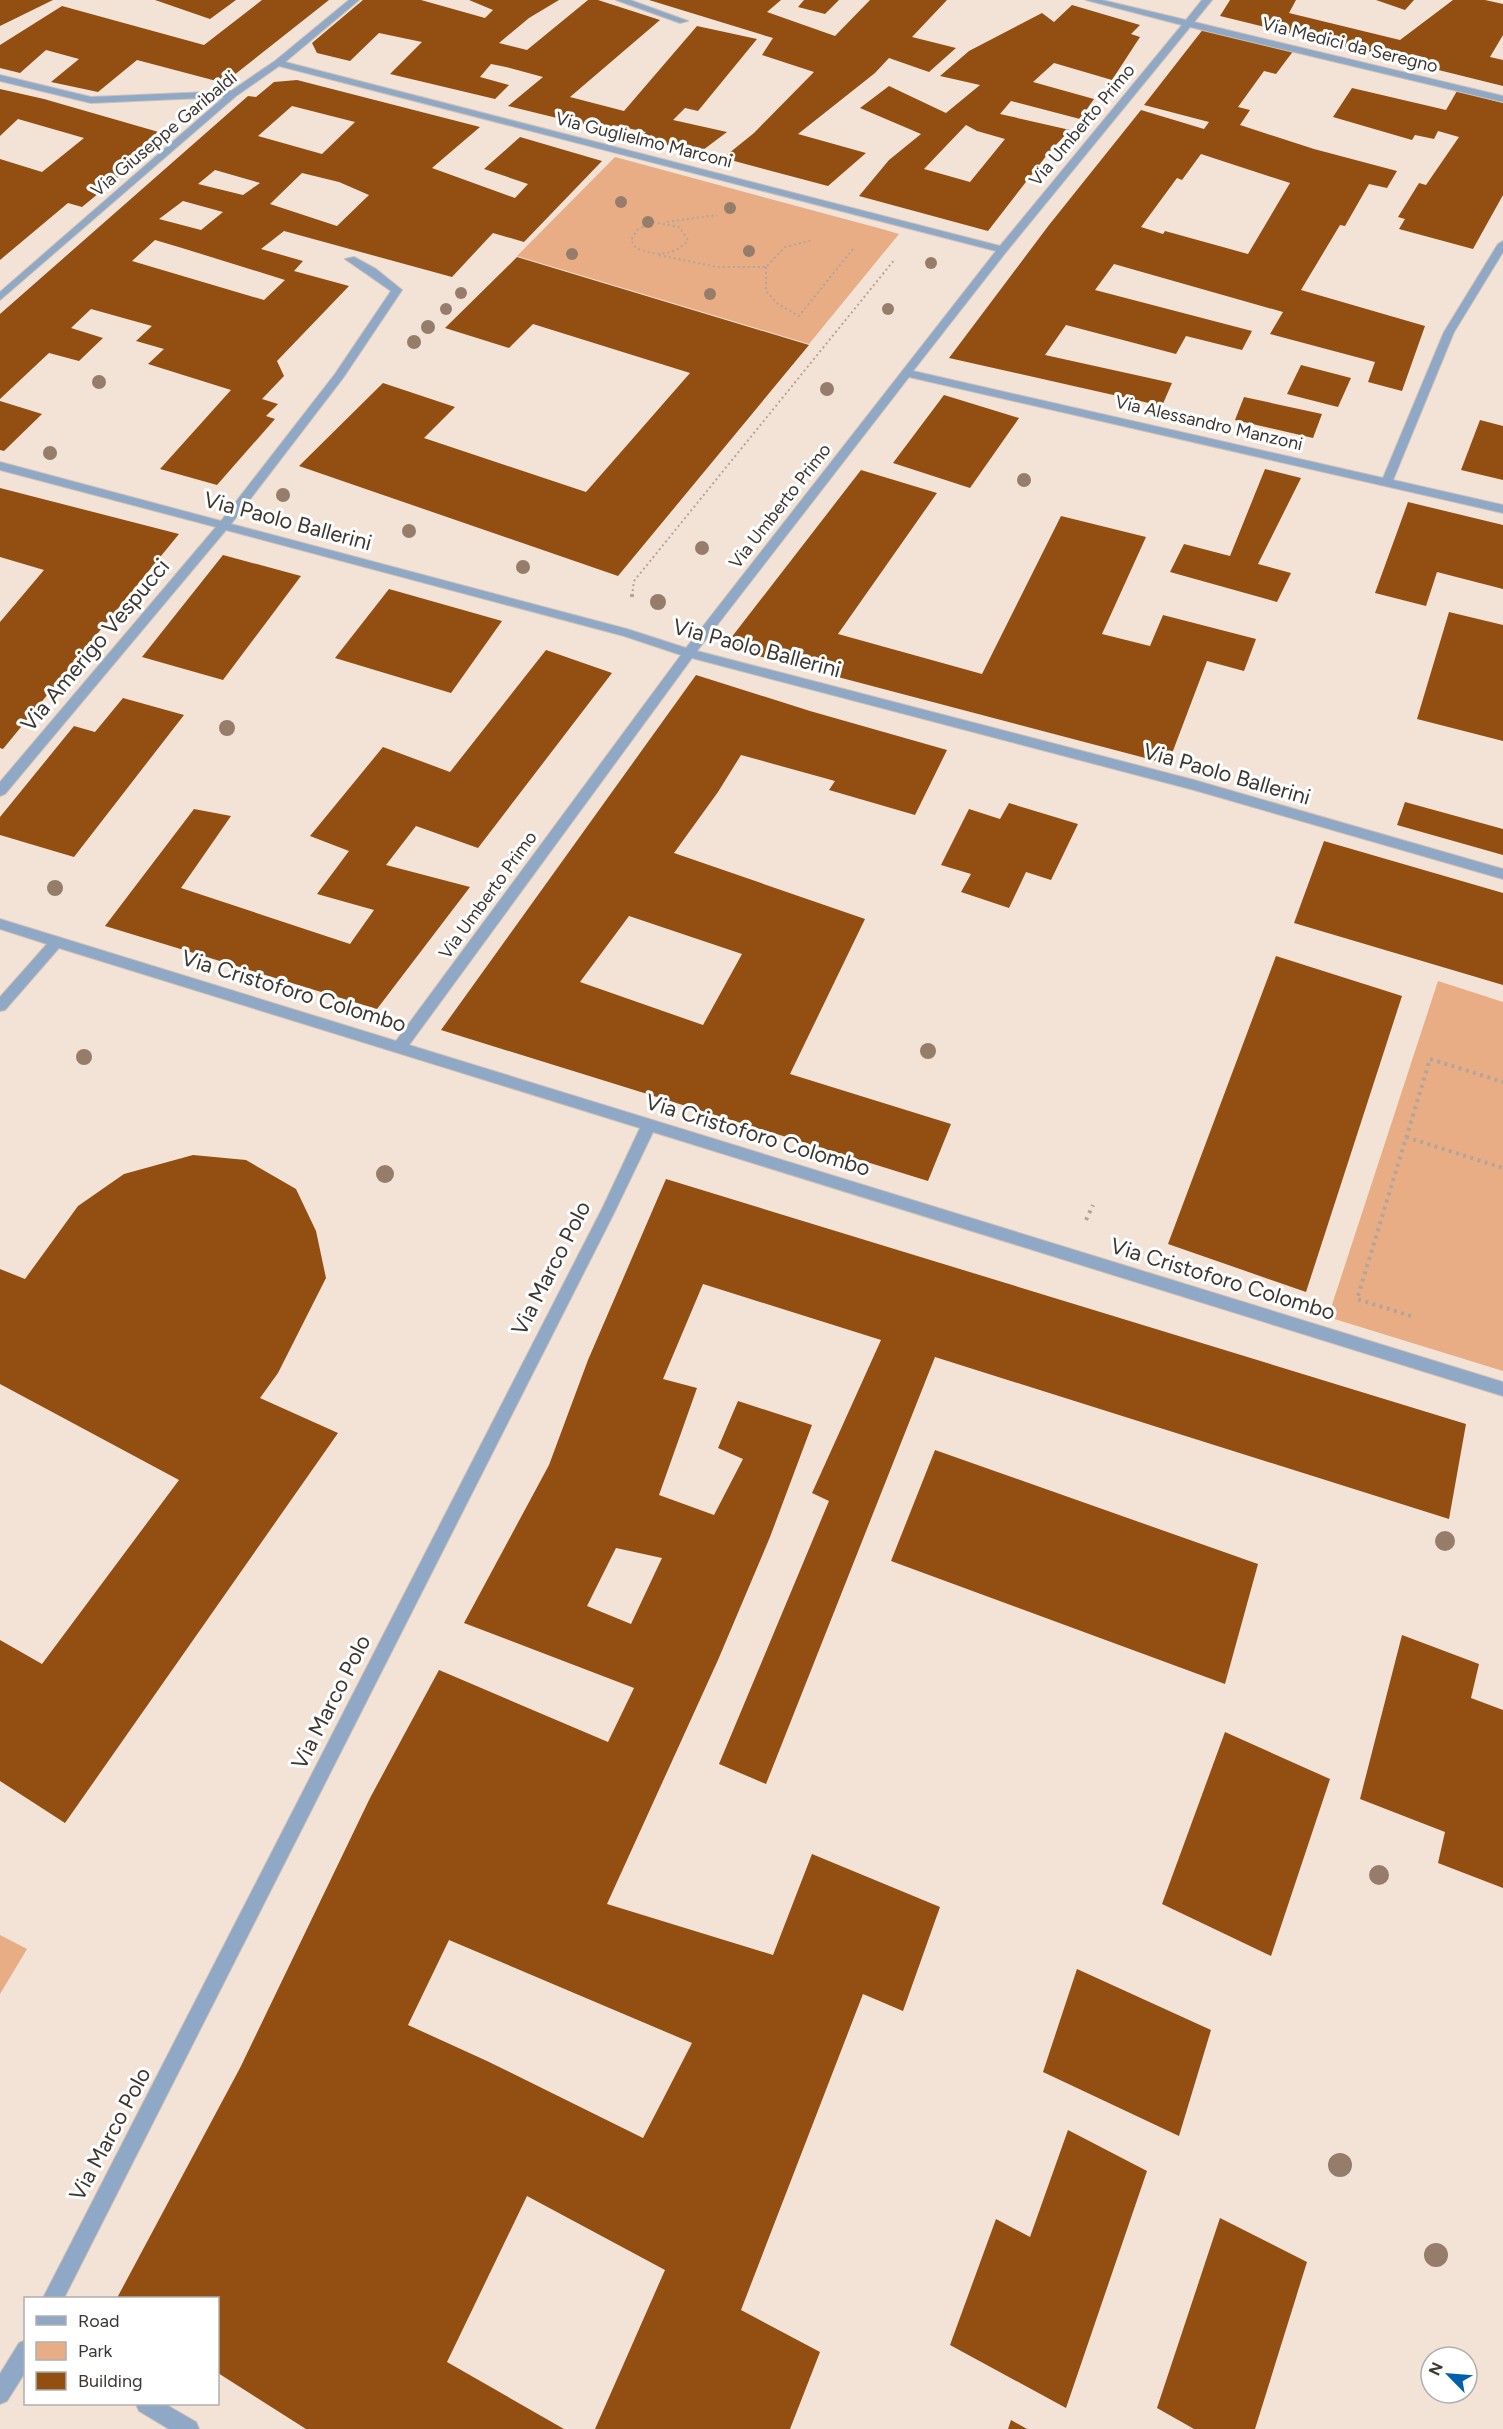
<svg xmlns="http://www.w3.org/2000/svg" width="1503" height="2429" font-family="Figtree,sans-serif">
<rect width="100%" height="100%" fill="#f3e2d6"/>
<g fill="#e8ad84">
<path d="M615 157 882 229 899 234 809 344 517 256Z"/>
<path d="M1438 981 1503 1002V1371L1328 1317Z"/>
<path d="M0 1935 27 1949 0 1994Z"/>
</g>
<g fill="#934f12" fill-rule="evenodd">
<path d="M0 0H53L0 26Z"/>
<path d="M155 0H236L210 19Z"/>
<path d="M262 0H329L224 83 137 60 98 92 51 82 79 59 46 50 20 73 0 68V45L62 6 204 45Z"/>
<path d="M363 0H421L485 18 493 10 469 0H559L529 18 499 43 527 50 588 0H598L660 20 570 97 624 111 697 26 757 39 698 111 685 108 673 120 727 132 699 153 640 138 646 132 613 125 606 130 508 106 543 77 506 67 491 64 480 77 509 85 495 99 390 74 422 42 379 33 350 61 317 53 312 43Z"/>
<path d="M649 0H781L767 12 835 36 870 0H947L912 37 956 48 929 72 889 58 875 73 798 134 866 153 828 186 723 158 754 133 814 72 762 55 773 38Z"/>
<path d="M804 0H839L825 14 798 7Z"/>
<path d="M1230 0H1296L1289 13 1400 40 1453 0H1485L1503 4V35L1490 57 1503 60V86L1220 16Z"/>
<path d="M1376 0H1414L1405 10Z"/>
<path d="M1072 5 1140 25 1131 34 1140 37 1112 80 1054 63 1033 82 1094 99 1080 119 1011 101 1000 114 1070 130 1050 151 988 231 859 196 889 160 921 134 860 108 889 86 946 113 980 85 940 76 969 51 1042 13 1054 22ZM966 125 977 131 1005 139 970 182 924 169Z"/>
<path d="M1204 28 1294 50 1276 74 1264 71 1238 107 1250 110 1240 125 1314 149 1397 171 1387 188 1369 184 1345 226 1340 225 1301 290 1425 326 1402 391 1368 382 1375 362 1270 334 1283 312 1114 264 1095 290 1252 331 1242 350 1186 336 1176 354 1066 325 1045 355 1172 383 1162 406 949 358 1049 225 1141 110 1204 129 1209 122 1144 105ZM1201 154 1290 183 1248 254 1165 231 1163 234 1141 227 1177 178 1182 180Z"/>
<path d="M297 80 480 127 432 168 515 198 528 184 484 169 520 137 602 161 524 242 493 233 452 277 284 231 261 249 303 261 294 271 349 286 277 361 284 376 262 399 278 404 266 416 275 419 217 485 160 469 231 390 148 364 164 349 136 341 152 326 91 309 71 328 103 338 79 361 49 353 0 399V314L248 96 256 97 274 82ZM292 106 355 122 322 154 258 136ZM215 170 260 183 243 195 198 184ZM302 173 339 182 369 195 337 226 270 204ZM183 201 223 212 201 230 159 219ZM155 240 182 248 285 280 264 300 132 261Z"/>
<path d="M1352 88 1446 110 1457 91 1503 103V195L1473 249 1399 229 1405 219 1398 217 1419 183 1426 185 1459 137 1438 131 1434 139 1415 135 1412 140 1333 117Z"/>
<path d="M0 89 44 99 169 135 82 207 68 203 0 260V159L42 172 84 138 18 119 0 136Z"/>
<path d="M517 257 809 345 618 576 299 466 383 383 455 407 424 438 586 492 690 373 533 324 509 348 445 328Z"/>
<path d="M1301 365 1351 378 1338 407 1287 394Z"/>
<path d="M944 395 1019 418 970 488 893 463Z"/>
<path d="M1244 397 1322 414 1313 438 1235 420Z"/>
<path d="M0 401 42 414 4 451 0 450Z"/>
<path d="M1480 420 1503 426V480L1461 470Z"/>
<path d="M1265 469 1301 478 1258 564 1291 573 1277 602 1170 572 1184 544 1230 556Z"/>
<path d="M861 470 937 493 838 634 982 674 1061 516 1146 537 1102 634 1150 646 1163 615 1256 639 1244 671 1207 661 1168 764 724 647Z"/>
<path d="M0 488 179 534 3 749 0 748V622L44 570 0 557Z"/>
<path d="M1408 502 1503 525V589L1437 572 1426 606 1375 593Z"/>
<path d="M223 555 301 576 223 680 142 657Z"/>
<path d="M389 589 502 621 451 693 335 658Z"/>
<path d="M1449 612 1503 625V741L1417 719Z"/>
<path d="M546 650 612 673 478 848 416 826 386 865 470 887 377 1009 105 926 194 809 231 816 181 888 350 944 374 910 317 894 349 851 310 836 383 747 450 772Z"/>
<path d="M696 675 810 711 947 750 915 815 829 790 835 781 741 755 718 792 674 853 865 919 790 1074 951 1124 928 1181 441 1030ZM629 916 742 954 703 1025 580 982Z"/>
<path d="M123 698 184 715 74 857 0 835V817L74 726 95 732Z"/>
<path d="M1405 802 1503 829V855L1397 825Z"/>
<path d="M1009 803 1078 824 1051 880 1026 872 1009 908 961 892 971 874 941 865 969 809 1000 819Z"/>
<path d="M1324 841 1503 893V985L1294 923Z"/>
<path d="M1276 956 1402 996 1306 1292 1168 1244Z"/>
<path d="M193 1155 246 1160 296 1189 316 1231 326 1278 278 1373 260 1398 338 1433 65 1823 0 1781V1640L42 1664 179 1480 0 1384V1269L25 1279 78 1206 124 1174Z"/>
<path d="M666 1179 1466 1424 1449 1519 935 1357 766 1784 719 1764 829 1501 812 1493 881 1340 703 1284 663 1379 697 1388 659 1495 714 1515 743 1459 718 1448 738 1401 812 1425 770 1537 718 1660 607 1904 773 1955 812 1854 940 1907 903 2011 863 1994 741 2310 820 2352 790 2429H595L665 2270 527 2196 447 2362 564 2429H306L218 2373V2298H117L240 2068 370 1798 439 1670 608 1742 634 1688 464 1623 549 1465 588 1360ZM616 1548 662 1558 631 1624 587 1606ZM449 1940 692 2043 643 2138 487 2061 408 2025Z"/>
<path d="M935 1450 1258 1564 1225 1684 891 1561Z"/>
<path d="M1402 1635 1479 1664 1471 1698 1503 1710V1888L1438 1863 1445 1832 1360 1799Z"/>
<path d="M1225 1732 1330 1779 1271 1956 1162 1904Z"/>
<path d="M1077 1969 1211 2030 1179 2136 1043 2072Z"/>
<path d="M1068 2130 1147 2171 1066 2408 950 2345 996 2219 1030 2237Z"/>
<path d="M1220 2218 1307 2262 1255 2429H1194L1157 2408Z"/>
<path d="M1011 2420 1027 2429H1008Z"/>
</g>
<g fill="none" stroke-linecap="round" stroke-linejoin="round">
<defs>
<g id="minor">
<path d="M349 0H359L285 62 1000 246 1182 25 1086 0H1102L1186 20 1202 0H1212L1194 22 1503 96V102L1190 27 1006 252 913 371 1383 478 1444 332 1498 244 1503 241V252L1454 332 1393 480 1503 505V513L909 377 697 651 1194 780 1503 869V879L1194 790 692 658 409 1045 1503 1382V1396L653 1132 614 1213 64 2298H43L603 1207 640 1128 59 948 5 1010 0 1011V997L47 944 0 929V919L396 1041 681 655 624 636 226 530 5 794 0 796V782L216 527 0 470V462L221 521 335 374 391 291 345 259 354 257 376 269 402 290 343 378 231 524 627 629 686 648 996 251 279 66 236 96 0 300V292L224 97 91 103 0 81V75L91 97 231 91 275 61Z"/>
<path d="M616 0H630L688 21 680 23Z"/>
<path d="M26 2340V2371L7 2401 0 2404V2374L19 2343Z"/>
<path d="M136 2404H165L196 2422 199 2429H169L139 2411Z"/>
</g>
</defs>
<use href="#minor" stroke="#cfc0b5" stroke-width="2"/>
<g stroke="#b2a59c" stroke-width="2" stroke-dasharray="2 3" stroke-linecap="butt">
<path d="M653 222 679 227 688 240C674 257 655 256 636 248L631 240 637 230Z"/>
<path d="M667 222 717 215"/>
<path d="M659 255 717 267H766L785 247 813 240"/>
<path d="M766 267V291L778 304 799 316 853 249"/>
<path d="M632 596 634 581 895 259"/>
</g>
<g stroke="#b2a59c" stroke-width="4" stroke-dasharray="3 4.5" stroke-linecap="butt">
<path d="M632 597V594"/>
<path d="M1406 1137 1503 1168"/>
<path d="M1086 1220 1093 1205"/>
<path d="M1411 1316 1357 1299 1430 1059 1503 1082"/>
</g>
<use href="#minor" fill="#8fa8c5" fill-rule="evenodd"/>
</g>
<g fill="#967d6b">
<circle cx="621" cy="202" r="6"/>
<circle cx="730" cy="208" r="6"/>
<circle cx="648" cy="222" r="6"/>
<circle cx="749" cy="251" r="6"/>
<circle cx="572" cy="254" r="6"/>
<circle cx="931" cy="263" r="6"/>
<circle cx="461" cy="293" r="6"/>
<circle cx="710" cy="294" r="6"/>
<circle cx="446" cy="309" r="6"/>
<circle cx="888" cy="309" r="6"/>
<circle cx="428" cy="327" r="7"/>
<circle cx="414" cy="342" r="7"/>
<circle cx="99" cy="382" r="7"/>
<circle cx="827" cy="389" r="7"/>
<circle cx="50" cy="453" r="7"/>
<circle cx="1024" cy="480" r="7"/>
<circle cx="283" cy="495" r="7"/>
<circle cx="409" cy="531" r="7"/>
<circle cx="702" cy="548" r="7"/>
<circle cx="523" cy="567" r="7"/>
<circle cx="658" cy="602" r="8"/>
<circle cx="227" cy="728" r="8"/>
<circle cx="55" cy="888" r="8"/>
<circle cx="928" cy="1051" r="8"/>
<circle cx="84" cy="1057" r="8"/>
<circle cx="385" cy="1174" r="9"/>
<circle cx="1445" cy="1541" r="10"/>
<circle cx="1379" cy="1875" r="10"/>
<circle cx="1340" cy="2165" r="12"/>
<circle cx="1436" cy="2255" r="12"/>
</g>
<g text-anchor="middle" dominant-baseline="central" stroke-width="6" stroke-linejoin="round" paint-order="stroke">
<g font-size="18" fill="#3d3732" stroke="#fff">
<text transform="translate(1350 45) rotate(14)">Via Medici da Seregno</text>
<text transform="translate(1082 125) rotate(-50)">Via Umberto Primo</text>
<text transform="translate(164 134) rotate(-40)">Via Giuseppe Garibaldi</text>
<text transform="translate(644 140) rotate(14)">Via Guglielmo Marconi</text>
<text transform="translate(1209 423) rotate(13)">Via Alessandro Manzoni</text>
<text transform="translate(780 506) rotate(-52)">Via Umberto Primo</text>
<text transform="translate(488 895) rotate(-54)">Via Umberto Primo</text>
</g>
<g font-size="22" fill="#3d3732" stroke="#fff">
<text transform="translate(288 521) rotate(15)">Via Paolo Ballerini</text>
<text transform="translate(95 645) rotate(-50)">Via Amerigo Vespucci</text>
<text transform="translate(757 648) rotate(15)">Via Paolo Ballerini</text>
<text transform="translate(1227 774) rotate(16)">Via Paolo Ballerini</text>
<text transform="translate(294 991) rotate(17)">Via Cristoforo Colombo</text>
<text transform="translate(758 1135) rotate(17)">Via Cristoforo Colombo</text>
<text transform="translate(551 1268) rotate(-63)">Via Marco Polo</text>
<text transform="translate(1223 1279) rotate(17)">Via Cristoforo Colombo</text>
<text transform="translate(331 1702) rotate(-63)">Via Marco Polo</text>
<text transform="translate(110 2134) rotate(-62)">Via Marco Polo</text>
</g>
</g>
<rect x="24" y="2297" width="195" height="108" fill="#ffffff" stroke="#b1afad" stroke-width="1.5"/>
<rect x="36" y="2316" width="30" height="9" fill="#8fa8c5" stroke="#b1afad" stroke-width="1.5"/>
<text x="78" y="2327" font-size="18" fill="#3d3732">Road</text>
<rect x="36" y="2342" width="30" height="18" fill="#e8ad84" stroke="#b1afad" stroke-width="1.5"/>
<text x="78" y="2357" font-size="18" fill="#3d3732">Park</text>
<rect x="36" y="2372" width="30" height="18" fill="#934f12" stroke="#b1afad" stroke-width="1.5"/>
<text x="78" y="2387" font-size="18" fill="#3d3732">Building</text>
<g transform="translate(1449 2375) rotate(295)"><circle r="28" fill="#ffffff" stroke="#b1afad" stroke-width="1.5"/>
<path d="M0-4.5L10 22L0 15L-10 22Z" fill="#0160ad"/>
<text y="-9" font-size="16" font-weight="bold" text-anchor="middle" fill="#3d3732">N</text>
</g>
</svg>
